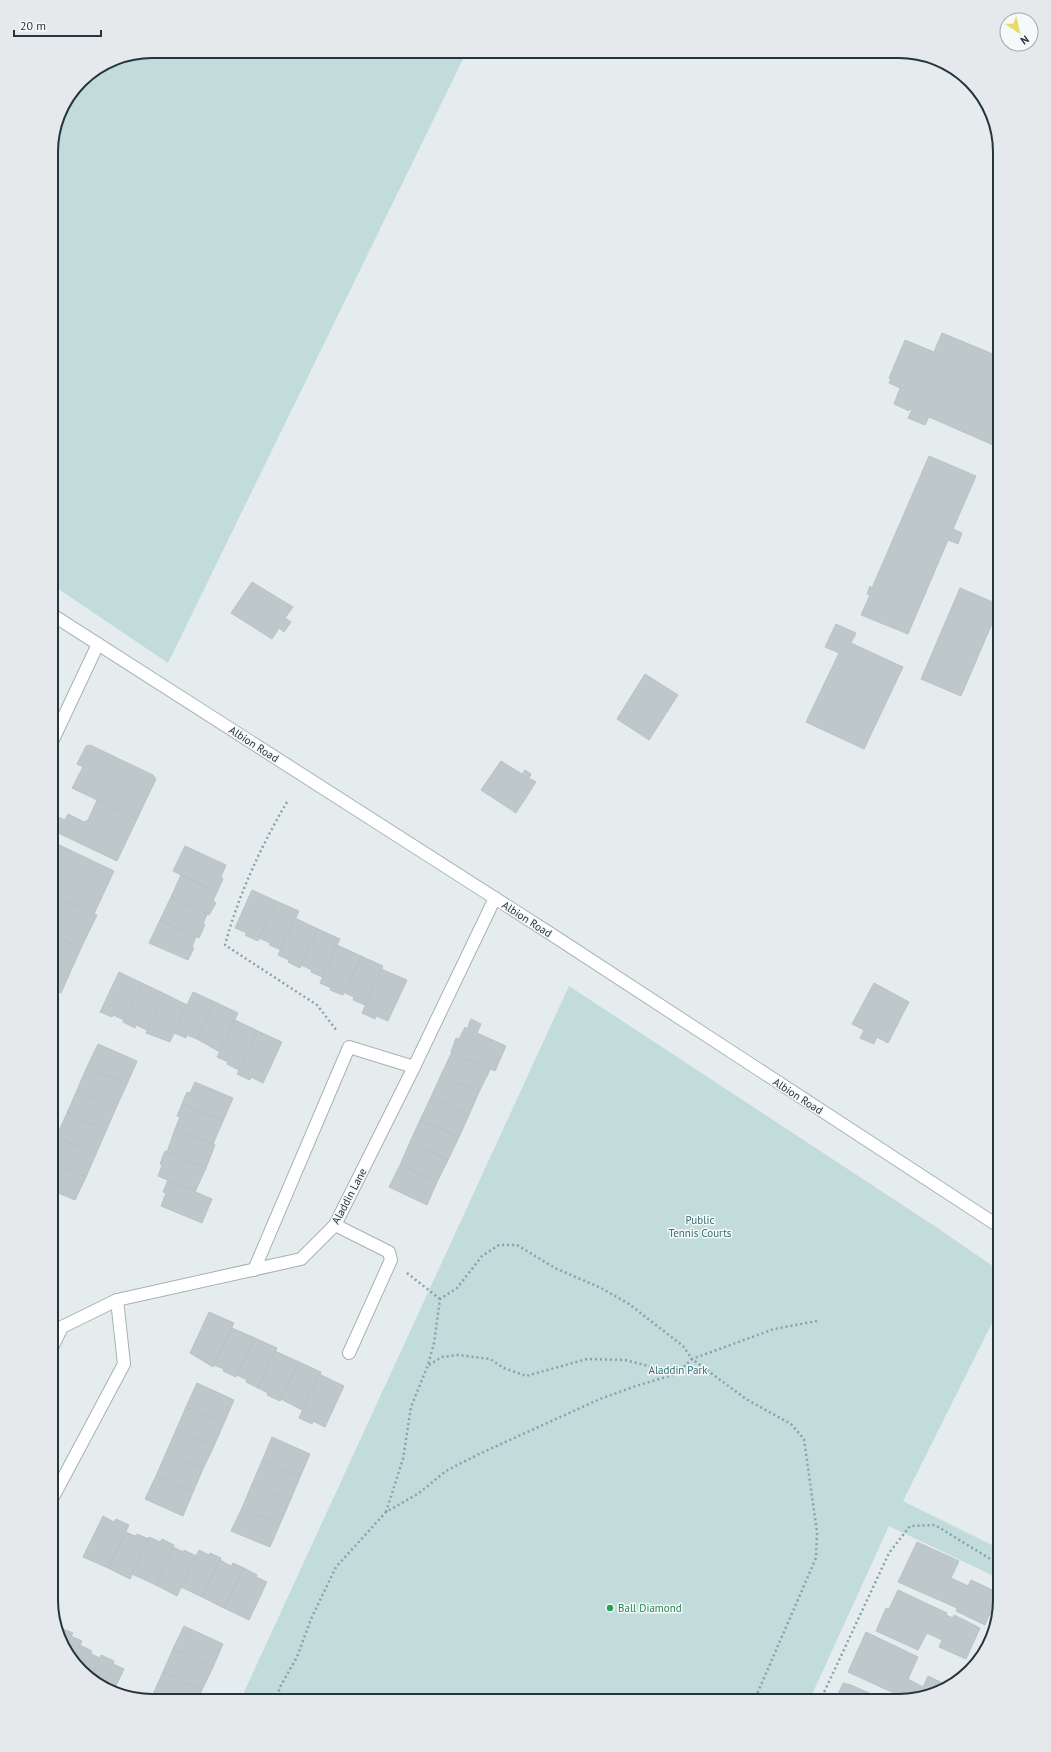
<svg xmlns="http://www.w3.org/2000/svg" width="1051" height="1752" font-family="'PT Sans',sans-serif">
<rect width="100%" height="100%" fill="#e5eced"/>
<g fill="#c1dcda">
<path d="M152 51H467L168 663 51 584V145L59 113 81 80 113 59Z"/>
<path d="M569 986 939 1229 1000 1271V1307L903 1501 1000 1549V1579L889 1526 809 1701H240Z"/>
</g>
<g fill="#bec8cb" stroke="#b8c3c6">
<path d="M942 333 1000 357V448L929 417 925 425 908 418 912 410 910 409 909 411 894 404 900 388 889 383 891 378H889L905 340 934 352Z"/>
<path d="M929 456 976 476 953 529 962 533 958 544 948 540 908 634 861 615 870 595 867 594 870 586 872 588Z"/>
<path d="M252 582 293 607 285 618 291 622 284 632 279 628 272 639 231 613Z"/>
<path d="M960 588 1000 605 961 696 921 679Z"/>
<path d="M836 624 856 633 851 643 903 667 864 749 806 722 839 653 825 647Z"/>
<path d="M645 674 678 695 649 740 617 719Z"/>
<path d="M90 745 153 775 156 779 137 819 72 788 83 767 77 764 86 746Z"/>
<path d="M501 761 522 774 525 770 531 774 529 778 536 782 516 813 481 790Z"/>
<path d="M97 800 137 819 117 861 52 830 58 817 65 820 68 814 84 822 88 820Z"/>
<path d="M51 841 114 871 94 914 51 895Z"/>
<path d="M185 846 226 865 221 877 223 879 217 892 173 871Z"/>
<path d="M181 875 217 892 213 901 216 903 209 915 171 897Z"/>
<path d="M252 890 276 901 258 941 245 935 247 933 235 928Z"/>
<path d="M51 895 97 915 81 948 51 934Z"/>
<path d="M171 897 207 914 203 924 205 925 199 938 160 920Z"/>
<path d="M276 901 299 911 281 950 269 945 270 943 259 938Z"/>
<path d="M295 918 318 929 300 968 288 962 289 960 278 955Z"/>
<path d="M160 920 196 937 192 947 194 948 188 960 149 943Z"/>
<path d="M318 929 340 939 322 977 311 972 312 970 301 965Z"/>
<path d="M51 934 81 948 61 993 51 988Z"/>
<path d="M337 945 361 956 343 995 330 990 331 988 320 983Z"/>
<path d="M361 956 383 966 365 1005 353 1000 354 997 345 993Z"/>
<path d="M381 969 407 980 388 1021 376 1016 375 1019 362 1013Z"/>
<path d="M119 972 142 983 124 1020 113 1015 112 1017 100 1012Z"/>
<path d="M142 983 165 994 147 1030 136 1025 135 1028 123 1022Z"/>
<path d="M874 983 909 1002 888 1043 877 1037 874 1044 860 1038 864 1030 852 1024Z"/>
<path d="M193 992 215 1002 197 1039 187 1035 186 1038 174 1033Z"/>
<path d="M165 994 187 1005 170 1042 146 1033Z"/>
<path d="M51 996 57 999 51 1013Z"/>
<path d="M215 1002 238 1013 220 1052 197 1039Z"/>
<path d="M471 1019 481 1024 477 1033 506 1046 495 1071 451 1052 456 1038 459 1039 465 1027 467 1029Z"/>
<path d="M235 1020 258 1031 239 1070 227 1064 228 1062 217 1057Z"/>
<path d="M258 1031 282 1042 263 1083 251 1077 250 1080 237 1074Z"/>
<path d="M98 1044 137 1061 127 1084 87 1067Z"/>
<path d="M452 1052 490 1070 479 1092 441 1075Z"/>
<path d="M87 1067 127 1084 116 1108 77 1090Z"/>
<path d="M441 1075 479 1092 469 1115 431 1097Z"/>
<path d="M195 1082 233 1098 223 1121 182 1104 187 1092 190 1093Z"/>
<path d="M77 1090 116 1108 106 1131 67 1113Z"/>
<path d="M431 1097 469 1115 459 1137 420 1120Z"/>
<path d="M182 1104 223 1121 213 1144 175 1129 180 1117 177 1116Z"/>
<path d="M67 1113 106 1131 96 1154 56 1137Z"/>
<path d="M420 1120 459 1137 448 1160 410 1142Z"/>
<path d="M175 1129 215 1145 206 1168 167 1152Z"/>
<path d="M56 1137 96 1154 86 1177 51 1162V1148Z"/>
<path d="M410 1142 448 1160 437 1182 400 1165Z"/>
<path d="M165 1151 206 1168 195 1192 158 1176 162 1165 160 1164Z"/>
<path d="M51 1162 86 1177 75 1200 51 1190Z"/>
<path d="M400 1165 437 1182 427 1205 389 1187Z"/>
<path d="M168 1180 212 1199 202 1223 161 1206 166 1193 163 1192Z"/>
<path d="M209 1312 234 1323 213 1367 190 1353Z"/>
<path d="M232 1328 255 1338 236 1377 223 1371 224 1369 214 1365Z"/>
<path d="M255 1338 277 1348 258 1388 246 1382 247 1380 237 1375Z"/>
<path d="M275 1351 299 1362 280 1401 267 1395 268 1393 258 1388Z"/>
<path d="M299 1362 321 1372 302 1410 281 1399Z"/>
<path d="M319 1374 344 1386 325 1427 313 1421 312 1424 299 1418Z"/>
<path d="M197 1383 234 1400 224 1423 186 1407Z"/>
<path d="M186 1407 224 1423 214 1446 176 1430Z"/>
<path d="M176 1430 214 1446 203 1469 166 1453Z"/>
<path d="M272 1437 310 1454 300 1477 262 1461Z"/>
<path d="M166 1453 203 1469 193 1492 156 1476Z"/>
<path d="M262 1461 300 1477 290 1501 252 1484Z"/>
<path d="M156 1476 193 1492 183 1516 145 1499Z"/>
<path d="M252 1484 290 1501 280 1524 242 1508Z"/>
<path d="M242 1508 280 1524 270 1547 231 1531Z"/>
<path d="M103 1516 114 1522 116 1519 129 1525 108 1568 83 1557Z"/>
<path d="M126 1532 135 1536 137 1534 149 1539 130 1579 108 1568Z"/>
<path d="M149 1537 160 1542 162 1539 174 1545 156 1585 132 1574Z"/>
<path d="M917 1542 959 1561 951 1578 968 1586 971 1580 999 1593 985 1625 956 1611 957 1608 898 1582Z"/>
<path d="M173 1547 183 1552 184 1550 196 1556 177 1596 156 1585Z"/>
<path d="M199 1550 209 1555 210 1553 221 1558 202 1597 181 1587Z"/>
<path d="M220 1560 231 1566 233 1563 244 1568 224 1608 202 1597Z"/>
<path d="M244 1568 257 1575 256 1577 267 1582 249 1620 224 1608Z"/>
<path d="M898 1590 947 1613 946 1615 953 1618 954 1615 980 1628 966 1659 939 1647 942 1640 927 1633 918 1650 876 1631 886 1608 889 1609Z"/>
<path d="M184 1626 223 1644 213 1667 173 1649Z"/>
<path d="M59 1627 63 1629 59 1637 58 1630Z"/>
<path d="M63 1629 73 1633 71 1636 82 1641 73 1659 61 1645 59 1637Z"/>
<path d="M866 1632 918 1657 908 1679 923 1687 928 1676 949 1686 944 1691 907 1699 848 1672Z"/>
<path d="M80 1645 92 1651 91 1654 100 1658 90 1678 73 1659Z"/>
<path d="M173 1649 213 1667 202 1690 163 1672Z"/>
<path d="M101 1655 114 1661 113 1664 124 1669 114 1690 95 1684 90 1678Z"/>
<path d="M163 1672 202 1690 197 1701H163L152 1696Z"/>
<path d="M843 1683 851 1685 887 1701H835Z"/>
<path d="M152 1696 163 1701H150Z"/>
</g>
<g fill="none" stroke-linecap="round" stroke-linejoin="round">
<defs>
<g id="lane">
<path d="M335 1225 389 1252 391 1260 349 1353"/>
<path d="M254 1270 349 1047 414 1067"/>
<path d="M51 1501 124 1364 117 1300"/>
</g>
<g id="street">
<path d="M51 744 98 644"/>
<path d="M51 1350 62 1327 117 1300 301 1259 335 1225 414 1067 495 898"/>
</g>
<path id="secondary" d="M51 614 551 934 1000 1227"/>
</defs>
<use href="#lane" stroke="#a8b1b5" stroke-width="14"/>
<use href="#street" stroke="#a8b1b5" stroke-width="14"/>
<use href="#secondary" stroke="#a8b5bb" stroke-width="14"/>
<g stroke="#89a1ae" stroke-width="2.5" stroke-dasharray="2 3" stroke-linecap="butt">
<path d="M287 802C261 846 238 896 225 945L317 1005 337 1031"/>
<path d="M407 1273 440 1299"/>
<path d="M429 1365 442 1357 458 1355 490 1359 504 1368 526 1376 587 1359 625 1360 675 1373"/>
<path d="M386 1512 403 1459 411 1407 428 1365 434 1343 440 1299 457 1288 482 1256 499 1245H517L555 1268 601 1288 629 1304 683 1346 692 1359 774 1329 817 1321"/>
<path d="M276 1701 280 1687 297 1657 311 1619 336 1567 386 1512 419 1493 446 1471 479 1454 600 1399 636 1386 676 1374 692 1359 746 1399 791 1424 804 1439 817 1532 816 1558 754 1701"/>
<path d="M820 1701 889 1553 910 1526 935 1525 1000 1565"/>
</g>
<use href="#lane" stroke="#fff" stroke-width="12"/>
<use href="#street" stroke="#fff" stroke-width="12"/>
<use href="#secondary" stroke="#fff" stroke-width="12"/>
</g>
<circle fill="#2e9e5b" stroke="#f6f9fa" stroke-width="1.5" cx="610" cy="1608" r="4"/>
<g text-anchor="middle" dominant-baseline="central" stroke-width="3" stroke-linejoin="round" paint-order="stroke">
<g font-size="11" fill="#26343e" stroke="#f6f9fa">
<text transform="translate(254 744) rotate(33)">Albion Road</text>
<text transform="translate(527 919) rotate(33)">Albion Road</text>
<text transform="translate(798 1096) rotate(33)">Albion Road</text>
<text transform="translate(349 1196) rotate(-62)">Aladdin Lane</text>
</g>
<g font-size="11" fill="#336e71" stroke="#f6f9fa">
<text x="700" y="1220">Public<tspan x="700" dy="13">Tennis Courts</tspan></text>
<text x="678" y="1370">Aladdin Park</text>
</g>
<g font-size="11" fill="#27864d" stroke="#f6f9fa" text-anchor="start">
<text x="618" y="1608">Ball Diamond</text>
</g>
</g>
<path d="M0 0H1051V1752H0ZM152 58H899A94 94 0 0 1 993 152V1600A94 94 0 0 1 899 1694H152A94 94 0 0 1 58 1600V152A94 94 0 0 1 152 58Z" fill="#e5e9eb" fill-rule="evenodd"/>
<path fill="none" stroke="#26343e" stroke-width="2" d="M152 58H899A94 94 0 0 1 993 152V1600A94 94 0 0 1 899 1694H152A94 94 0 0 1 58 1600V152A94 94 0 0 1 152 58Z"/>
<g transform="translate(1019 32) rotate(145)"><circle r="19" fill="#f6f9fa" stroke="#a3aaaf"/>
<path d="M0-3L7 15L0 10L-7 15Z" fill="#e6db6b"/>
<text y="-6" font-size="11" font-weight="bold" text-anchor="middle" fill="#26343e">N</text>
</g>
<path d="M14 30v6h87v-6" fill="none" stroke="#26343e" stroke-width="2"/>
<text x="20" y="30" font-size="12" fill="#26343e" stroke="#f6f9fa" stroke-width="3" paint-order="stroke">20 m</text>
</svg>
